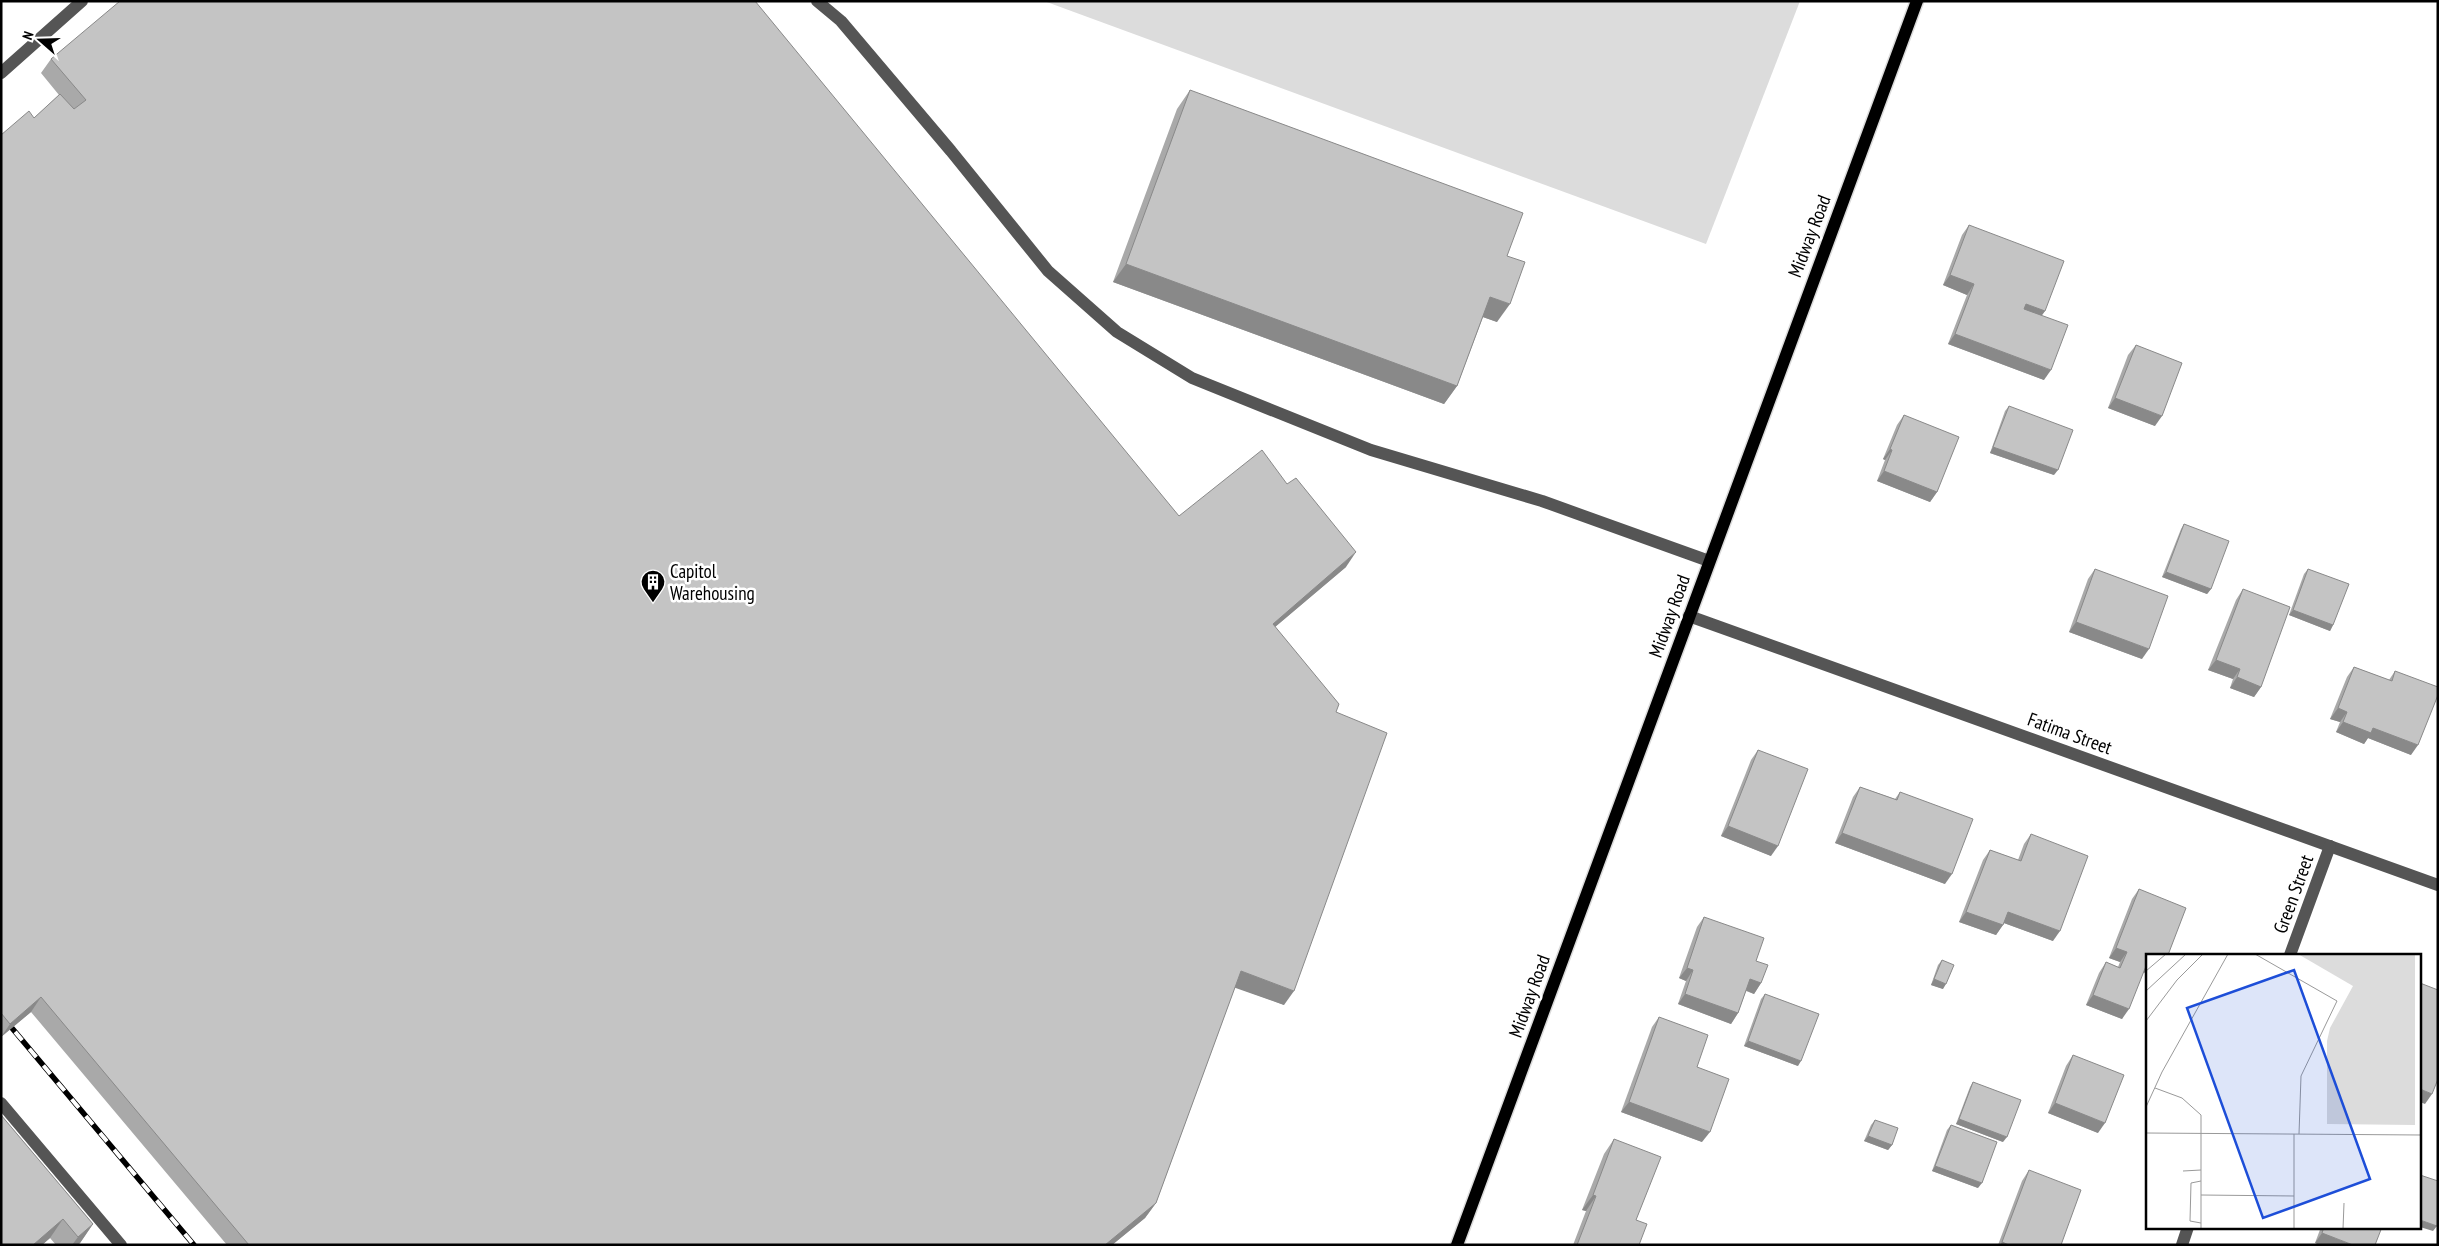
<svg xmlns="http://www.w3.org/2000/svg" width="2439" height="1246" font-family="'PT Sans Narrow',sans-serif">
<rect width="100%" height="100%" fill="#fff"/>
<path fill="#dcdcdc" d="M1044 1H1800L1706 244Z"/>
<g fill="none" stroke-linecap="round" stroke-linejoin="round">
<defs>
<path id="major" d="M1457 1245 1917 1"/>
</defs>
<use href="#major" stroke="#dbdbdb" stroke-width="15"/>
<g stroke="#555" stroke-width="12">
<path d="M817 1 841 21 951 151 1048 271 1117 332 1192 378 1371 450 1542 501 1709 561"/>
<path d="M1 73 82 1"/>
<path d="M1689 616 2438 885"/>
<path d="M2290 955 2330 846"/>
<path d="M1 1103 121 1245"/>
<path d="M2182 1245 2188 1227"/>
</g>
<use href="#major" stroke="#000" stroke-width="12"/>
<defs>
<path id="rail" d="M1 1015 194 1245"/>
</defs>
<use href="#rail" stroke="#000" stroke-width="5.5"/>
<use href="#rail" stroke="#fff" stroke-width="4" stroke-dasharray="11" stroke-linecap="butt"/>
</g>
<g fill="#a9a9a9">
<path d="M51 59 1179 516 1346 567 1275 627 1336 712 1284 1005 1235 987 1156 1203 1145 1218 1112 1245H227L31 1012 1 1037V135L34 118 59 95 41 73Z"/>
<path d="M1190 90 1507 256 1497 322 1483 317 1457 386 1444 404 1113 282 1177 109Z"/>
<path d="M1969 225 2045 311 2041 315 2044 380 1948 344 1967 295 1943 285 1962 235Z"/>
<path d="M2136 345 2155 426 2108 408 2128 355Z"/>
<path d="M2009 406 2054 475 1990 453 2005 411Z"/>
<path d="M1904 415 1937 492 1930 502 1877 481 1885 460 1883 459 1897 425Z"/>
<path d="M2184 524 2211 589 2207 594 2162 577 2181 529Z"/>
<path d="M2095 569 2142 659 2069 632 2088 579Z"/>
<path d="M2308 569 2333 625 2330 631 2289 615 2304 574Z"/>
<path d="M2243 589 2261 687 2254 697 2230 688 2233 679 2208 670 2236 600Z"/>
<path d="M2354 667 2389 680 2395 671 2411 755 2368 738 2364 744 2336 732 2340 722 2330 719 2347 677Z"/>
<path d="M1758 750 1771 856 1721 836 1751 760Z"/>
<path d="M1860 787 1895 799 1900 792 1945 884 1835 843 1853 797Z"/>
<path d="M2031 834 2053 941 2004 923 1996 935 1959 922 1983 860 1990 850 2018 860 2024 844Z"/>
<path d="M2139 889 2143 972 2122 1019 2086 1005 2099 973 2106 962 2118 967 2120 962 2109 958 2132 899Z"/>
<path d="M1704 917 1761 983 1754 994 1746 991 1738 1013 1731 1024 1678 1004 1686 981 1679 978 1697 927Z"/>
<path d="M1942 960 1943 989 1931 985 1938 965Z"/>
<path d="M1765 994 1798 1066 1744 1046 1761 999Z"/>
<path d="M1659 1017 1697 1067 1702 1142 1621 1112 1652 1027Z"/>
<path d="M2073 1055 2098 1133 2048 1113 2066 1066Z"/>
<path d="M1973 1082 2003 1142 1956 1124 1970 1087Z"/>
<path d="M1 1115 93 1224 80 1243 78 1245H56L50 1238 42 1245H1Z"/>
<path d="M1875 1120 1892 1145 1888 1150 1864 1141 1871 1125Z"/>
<path d="M1951 1125 1978 1188 1932 1171 1947 1130Z"/>
<path d="M1614 1139 1636 1220 1639 1245H1573L1586 1211 1582 1210 1604 1154Z"/>
<path d="M2029 1170 2061 1245H1998L2022 1181Z"/>
<path d="M2321 1227H2382L2315 1243Z"/>
</g>
<g fill="#898989">
<path d="M1126 264 1457 386 1444 404 1113 282Z"/>
<path d="M1950 275 1974 284 1967 295 1943 285Z"/>
<path d="M1490 297 1510 304 1497 322 1477 315Z"/>
<path d="M2026 304 2045 311 2038 321 2019 314Z"/>
<path d="M1955 334 2051 370 2044 380 1948 344Z"/>
<path d="M2115 398 2162 416 2155 426 2108 408Z"/>
<path d="M1993 447 2058 470 2054 475 1990 453Z"/>
<path d="M1890 449 1892 450 1885 460 1883 459Z"/>
<path d="M1884 471 1937 492 1930 502 1877 481Z"/>
<path d="M1356 552 1346 567 1262 638 1273 624Z"/>
<path d="M2166 572 2211 589 2207 594 2162 577Z"/>
<path d="M2293 610 2333 625 2330 631 2289 615Z"/>
<path d="M2076 622 2149 649 2142 659 2069 632Z"/>
<path d="M2216 660 2240 669 2233 679 2208 670Z"/>
<path d="M2237 677 2261 687 2254 697 2230 688Z"/>
<path d="M2338 708 2347 712 2340 722 2330 719Z"/>
<path d="M2343 722 2373 728 2418 745 2411 755 2368 738 2364 744 2336 732Z"/>
<path d="M1728 826 1778 846 1771 856 1721 836Z"/>
<path d="M1842 833 1952 874 1945 884 1835 843Z"/>
<path d="M1966 912 2003 925 1996 935 1959 922Z"/>
<path d="M2008 912 2060 931 2053 941 2001 922Z"/>
<path d="M2116 948 2127 952 2120 962 2109 958Z"/>
<path d="M2148 961V974L2140 971Z"/>
<path d="M1687 968 1693 970 1686 981 1679 978Z"/>
<path d="M1241 971 1294 991 1284 1005 1230 986Z"/>
<path d="M1750 979 1761 983 1754 994 1743 989Z"/>
<path d="M1934 979 1946 984 1943 989 1931 985Z"/>
<path d="M1685 994 1738 1013 1731 1024 1678 1004Z"/>
<path d="M2093 995 2129 1009 2122 1019 2086 1005Z"/>
<path d="M41 997 31 1012 1 1037 10 1024Z"/>
<path d="M1748 1041 1801 1061 1798 1066 1744 1046Z"/>
<path d="M2420 1089 2432 1094 2425 1104 2420 1102Z"/>
<path d="M1629 1102 1710 1132 1702 1142 1621 1112Z"/>
<path d="M2055 1103 2105 1123 2098 1133 2048 1113Z"/>
<path d="M1959 1119 2007 1137 2003 1142 1956 1124Z"/>
<path d="M1868 1136 1892 1145 1888 1150 1864 1141Z"/>
<path d="M1935 1166 1982 1183 1978 1188 1932 1171Z"/>
<path d="M1593 1195 1596 1196 1586 1211 1582 1210Z"/>
<path d="M1156 1203 1145 1218 1112 1245H1105Z"/>
<path d="M63 1219 50 1238 42 1245H33Z"/>
<path d="M2420 1220 2437 1226 2433 1231 2420 1227Z"/>
<path d="M93 1224 80 1243 78 1245H72L78 1237Z"/>
<path d="M2322 1233 2353 1245H2319L2315 1243Z"/>
<path d="M2002 1242 2009 1245H2000Z"/>
</g>
<g fill="#c4c4c4" stroke="#898989">
<path d="M120 1H755L1179 516 1262 450 1287 484 1296 478 1356 552 1273 624 1339 704 1336 712 1387 733 1294 991 1241 971 1156 1203 1105 1245H249L41 997 10 1024 1 1013V135L29 111 34 118 60 94 74 109 86 100 51 59Z"/>
<path d="M1190 90 1523 213 1507 256 1525 262 1510 304 1490 297 1457 386 1126 264Z"/>
<path d="M1969 225 2064 261 2045 311 2026 304 2024 309 2068 325 2051 370 1955 334 1974 284 1950 275Z"/>
<path d="M2136 345 2182 363 2162 416 2115 398Z"/>
<path d="M2009 406 2073 430 2058 470 1993 447Z"/>
<path d="M1904 415 1959 437 1937 492 1884 471 1892 450 1890 449Z"/>
<path d="M2184 524 2229 541 2211 589 2166 572Z"/>
<path d="M2095 569 2168 596 2149 649 2076 622Z"/>
<path d="M2308 569 2349 584 2333 625 2293 610Z"/>
<path d="M2243 589 2290 607 2261 687 2237 677 2240 669 2216 660Z"/>
<path d="M2354 667 2392 681 2395 671 2438 687V695L2418 745 2373 728 2371 733 2343 722 2347 712 2338 708Z"/>
<path d="M1758 750 1808 769 1778 846 1728 826Z"/>
<path d="M1860 787 1897 800 1900 792 1973 819 1952 874 1842 833Z"/>
<path d="M2031 834 2088 856 2060 931 2008 912 2003 925 1966 912 1990 850 2021 861Z"/>
<path d="M2139 889 2186 908 2168 955H2148V961L2129 1009 2093 995 2106 962 2120 968 2127 952 2116 948Z"/>
<path d="M1704 917 1764 938 1756 961 1768 965 1761 983 1750 979 1738 1013 1685 994 1693 970 1687 968Z"/>
<path d="M1942 960 1954 965 1946 984 1934 979Z"/>
<path d="M2420 983 2438 990V1079L2432 1094 2420 1089Z"/>
<path d="M1765 994 1819 1014 1801 1061 1748 1041Z"/>
<path d="M1659 1017 1708 1035 1697 1067 1729 1079 1710 1132 1629 1102Z"/>
<path d="M2073 1055 2124 1075 2105 1123 2055 1103Z"/>
<path d="M1973 1082 2021 1100 2007 1137 1959 1119Z"/>
<path d="M1 1115 93 1224 78 1237 63 1219 33 1245H1Z"/>
<path d="M1875 1120 1898 1128 1892 1145 1868 1136Z"/>
<path d="M1951 1125 1997 1142 1982 1183 1935 1166Z"/>
<path d="M1614 1139 1661 1157 1636 1220 1647 1224 1639 1245H1577L1596 1196 1593 1195Z"/>
<path d="M2029 1170 2081 1190 2061 1245H2009L2002 1242Z"/>
<path d="M2420 1175 2438 1181V1223L2437 1226 2420 1220Z"/>
<path d="M2324 1227H2382L2375 1245H2353L2322 1233Z"/>
</g>
<defs>
<symbol id="building-pin" viewBox="-11 -11 22 30"><path d="M0 17L-7.5 6A9.5 9.5 0 1 1 7.5 6Z" fill="#000" stroke="#fff"/><path d="M-4-6H4V6H1V3H-1V6H-4ZM-2.5-4.3h1.7v1.8h-1.7ZM.8-4.3h1.7v1.8H.8ZM-2.5-1h1.7V.8h-1.7ZM.8-1h1.7V.8H.8Z" fill="#fff"/></symbol>
</defs>
<g fill-rule="evenodd">
<use href="#building-pin" x="639" y="568" width="28" height="38"/>
</g>
<g text-anchor="middle" dominant-baseline="central" stroke-width="5" stroke-linejoin="round" paint-order="stroke">
<g font-size="19" fill="#000" stroke="#fff">
<text transform="translate(1809 236) rotate(-69)">Midway Road</text>
<text transform="translate(1669 616) rotate(-70)">Midway Road</text>
<text transform="translate(2070 733) rotate(20)">Fatima Street</text>
<text transform="translate(2293 894) rotate(-70)">Green Street</text>
<text transform="translate(1529 996) rotate(-70)">Midway Road</text>
</g>
<g font-size="19" fill="#000" stroke="#fff" text-anchor="start">
<text x="670" y="571">Capitol<tspan x="670" dy="22">Warehousing</tspan></text>
</g>
</g>
<g transform="translate(2146 954)">
<rect width="275" height="275" fill="#fff"/>
<path d="M152 0H269V171L181 170V87L184 74 207 32Z" fill="#dcdcdc"/>
<path fill="none" stroke="#999" stroke-width="1" d="M109 0 191 47 155 122 153 180M0 17 20 0M0 37 40 0M0 67 31 26 57 0M9 134 36 144 55 161V275M0 153 16 118 82 0M0 179 275 181M148 180V275M37 217 55 216M55 241 148 242M55 269 44 267 45 229 55 227M197 275 198 249"/>
<path fill="#1d4ed8" fill-opacity="0.15" stroke="#1d4ed8" stroke-width="2.5" d="M148 16 224 225 117 264 41 54Z"/>
<rect width="275" height="275" fill="none" stroke="#000" stroke-width="2.5"/>
</g>
<rect width="2439" height="1246" fill="none" stroke="#000000" stroke-width="5"/>
<g transform="translate(40 40) rotate(290)" stroke="#ffffff" stroke-width="4" paint-order="stroke">
<path d="M0-4L9 19L0 12L-9 19Z" fill="#000000"/>
<text y="-8" font-size="14" font-weight="bold" text-anchor="middle" fill="#000000">N</text>
</g>
</svg>
